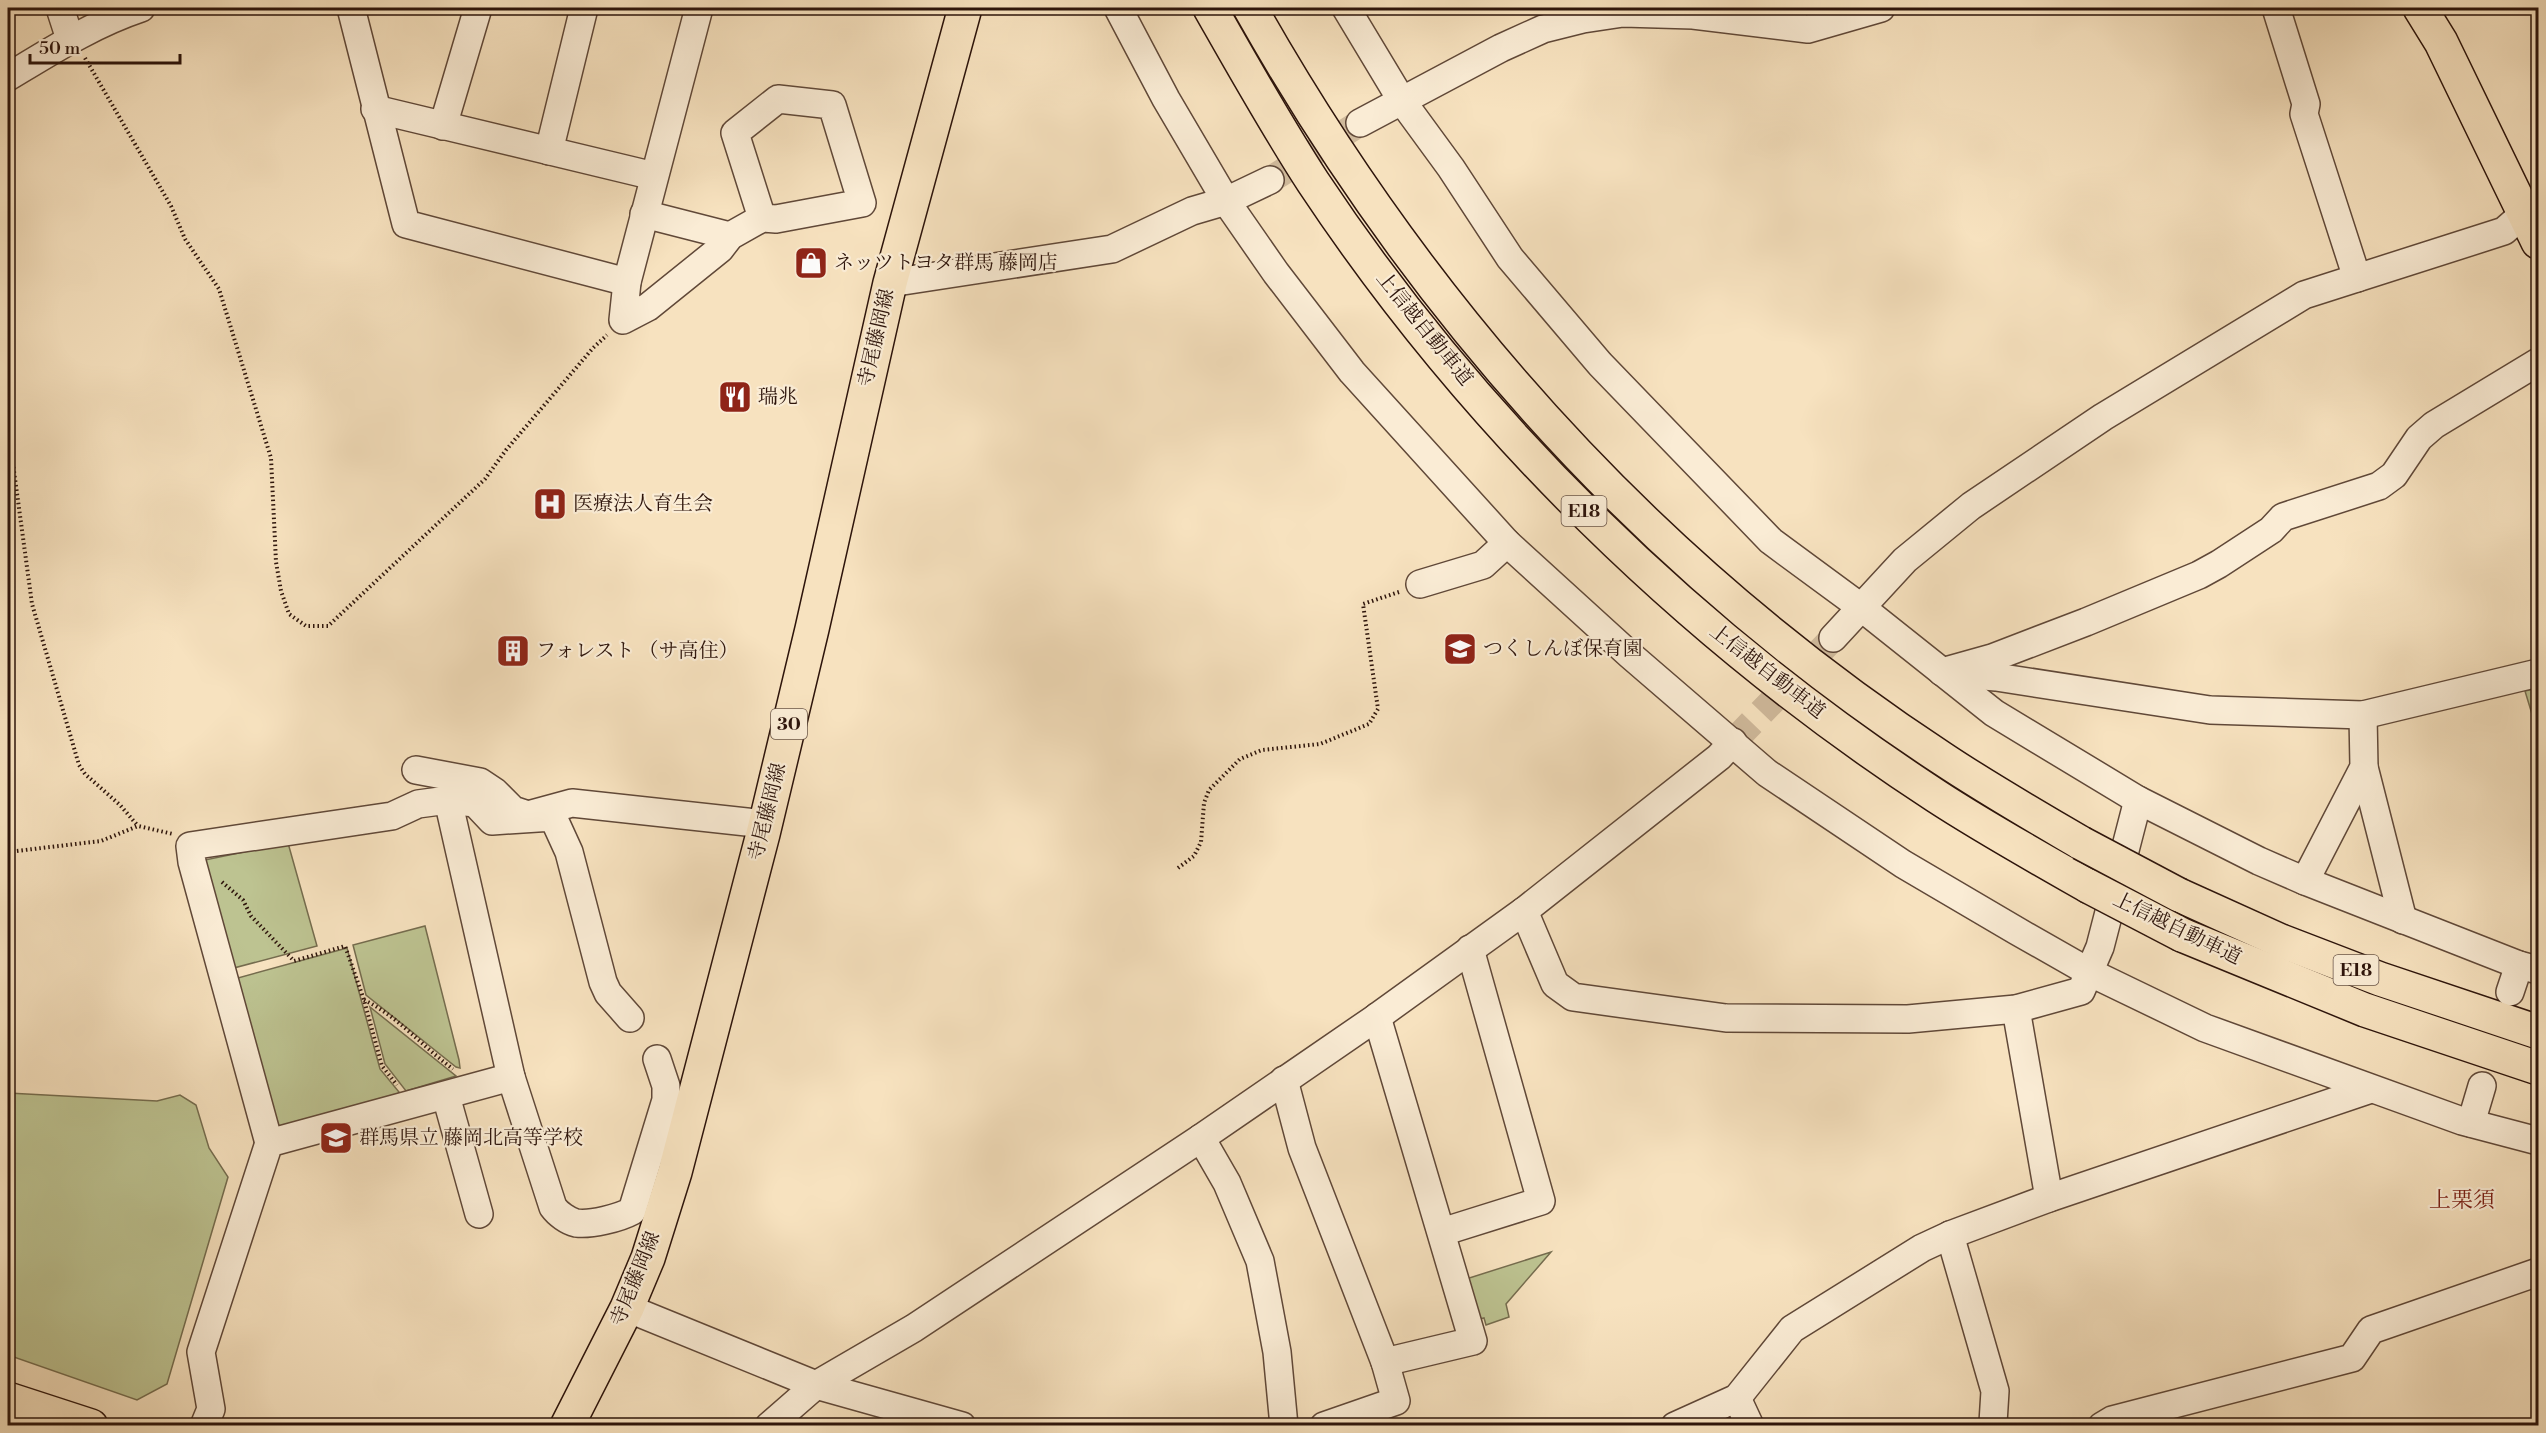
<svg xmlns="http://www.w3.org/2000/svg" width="2546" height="1433" font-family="'Libre Bodoni','Noto Serif JP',serif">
<rect width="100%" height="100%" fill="#f7e2bf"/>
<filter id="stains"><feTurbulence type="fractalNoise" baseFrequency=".00333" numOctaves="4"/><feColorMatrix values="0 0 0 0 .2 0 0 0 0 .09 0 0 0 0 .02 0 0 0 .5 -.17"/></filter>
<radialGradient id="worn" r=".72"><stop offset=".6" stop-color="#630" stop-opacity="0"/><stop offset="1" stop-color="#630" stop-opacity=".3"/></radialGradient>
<g fill="#bdc391" stroke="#756c4e" stroke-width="1.5">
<path d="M2538 688V734L2525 691Z"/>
<path d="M288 843 317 946 230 969 200 861Z"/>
<path d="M425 926 459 1060 460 1068 456 1067 366 995 353 945Z"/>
<path d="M347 948 380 1069 399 1092 390 1108 271 1141 227 981Z"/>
<path d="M370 1007 456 1076 406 1091 385 1064Z"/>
<path d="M8 1093 157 1101 180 1095 196 1105 209 1148 228 1177 167 1384 137 1400 8 1355Z"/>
<path d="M1551 1252 1506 1304 1509 1317 1486 1325 1484 1318 1475 1320 1463 1280Z"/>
</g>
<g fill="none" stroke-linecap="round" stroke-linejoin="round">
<g stroke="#cfb99b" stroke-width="27" stroke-dasharray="27 14" stroke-linecap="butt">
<path d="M1270 180 1360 123"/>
<path d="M1733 742 1833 638"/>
</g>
<defs>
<g id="minor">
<path d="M60 8 70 39"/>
<path d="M351 8 406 224 627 282"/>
<path d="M699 8 627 282 623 320 648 307 720 249 730 236 762 218 776 219 862 203 832 105 778 99 735 133 762 218"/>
<path d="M1118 8 1166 99 1226 201 1276 273 1352 372 1507 543 1630 655 1767 773 1903 864 2017 931 2089 972 2205 1028 2462 1121 2538 1141"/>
<path d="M1346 8 1402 101 1451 168 1510 258 1600 364 1771 541 1862 608 1994 713 2138 800 2259 861 2305 881 2519 965 2538 970"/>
<path d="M2276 8 2306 104 2304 114 2357 278"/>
<path d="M8 77C51 51 93 24 141 8"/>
<path d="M375 109 654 176"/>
<path d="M1360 123 1501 48 1543 29 1583 19 1623 13 1693 15 1808 29 1881 8"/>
<path d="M443 126 478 8"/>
<path d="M549 151 584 8"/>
<path d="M644 214 730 236"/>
<path d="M890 283 1112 249 1192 211 1226 201 1270 180"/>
<path d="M1420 584 1483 565 1507 543"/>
<path d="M1833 638 1905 560 1971 506 2103 417 2304 295 2504 231 2538 201"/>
<path d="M1942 672 1992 658 2086 622 2199 575 2219 564 2271 530 2283 517 2379 486 2394 475 2419 438 2434 425 2538 362"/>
<path d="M1959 674 1996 677 2210 710 2363 715 2538 673"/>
<path d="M2364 767 2403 920"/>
<path d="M416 770 480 782 495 792 513 810 528 815 572 803 765 824"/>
<path d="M448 800 511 1077 553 1207C558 1214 568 1221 576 1223 591 1225 619 1218 632 1211L666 1100V1086L657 1059"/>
<path d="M2305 881 2364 767 2363 715"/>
<path d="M1524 911 1555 984 1573 997 1726 1018 1908 1019 2016 1009 2081 991 2100 947 2138 800"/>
<path d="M2510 992 2519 965"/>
<path d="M2016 1009 2049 1198"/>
<path d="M1377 1017 1473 1341 1385 1362"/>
<path d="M1284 1080 1302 1148 1385 1362 1396 1401 1324 1426"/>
<path d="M446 1096 479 1214"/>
<path d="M2471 1123 2482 1086"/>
<path d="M1201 1138 1227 1183 1260 1261 1277 1352 1284 1426"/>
<path d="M269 1143 192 862 190 846 392 816 418 804 448 800 475 803 492 821 553 817 569 852 603 982 608 993 630 1018"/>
<path d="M1442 1232 1541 1201 1470 949"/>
<path d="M1950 1235 1995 1391 1993 1423 1996 1426"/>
<path d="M627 1308 816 1385 962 1426"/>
<path d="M1737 1398 1750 1426"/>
<path d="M204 1426 211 1409 201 1352 269 1143 511 1077"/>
<path d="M769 1426 816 1385 914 1328 1201 1138 1377 1017 1524 911 1719 757 1733 742"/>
<path d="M1675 1426 1737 1398 1792 1329 1922 1248 1950 1235 2049 1198 2371 1089"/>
<path d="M2102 1426 2112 1420 2352 1358 2371 1330 2538 1272"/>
</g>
<g id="major">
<path d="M2420 8 2441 42 2538 242"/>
<path d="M8 1399 91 1426"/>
<path d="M567 1426 627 1308 648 1258 675 1172 763 834 812 629 890 283 965 8"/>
</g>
<g id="highway">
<path d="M1210 8C1243 66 1276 125 1313 182 1475 426 1691 636 1936 796 1985 828 2037 857 2088 886"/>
<path d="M1250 8C1421 311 1650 567 1943 759 1988 789 2035 816 2081 843"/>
<path d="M2179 895 2281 941 2380 979 2538 1032"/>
<path d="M2182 935 2365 1010 2538 1068"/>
</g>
</defs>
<use href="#minor" stroke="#604838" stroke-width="30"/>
<use href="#major" stroke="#2d140b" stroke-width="36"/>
<use href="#highway" stroke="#2d140b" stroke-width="36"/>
<g stroke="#2d140b" stroke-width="4" stroke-dasharray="1.5 3" stroke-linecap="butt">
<path d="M85 58 171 206 185 239 219 289 271 458 276 562 281 591 289 614 306 626H328L485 479 506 450 593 348 607 335"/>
<path d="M8 427 32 604 79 765 85 774 120 805 138 826"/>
<path d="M8 852 101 841 138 826 173 834"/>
<path d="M1178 868 1194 856 1201 842 1204 803 1209 790 1240 759 1262 750 1320 744 1369 724 1378 709 1363 604 1399 592"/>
<path d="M222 882 243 900 251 916 294 961 345 946 364 1000 382 1066 397 1085"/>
<path d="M364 1000C398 1016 423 1047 453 1069"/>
</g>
<use href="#minor" stroke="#faecd5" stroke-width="27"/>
<use href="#major" stroke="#f7e2bf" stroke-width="33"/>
<use href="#highway" stroke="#f7e2bf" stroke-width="33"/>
<defs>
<g id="highway-bridge">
<path d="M2081 843 2179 895"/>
<path d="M2088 886 2182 935"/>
</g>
</defs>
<use href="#highway-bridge" stroke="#2d140b" stroke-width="36" stroke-linecap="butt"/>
<use href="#highway-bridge" stroke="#f7e2bf" stroke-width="33"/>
</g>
<defs>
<symbol id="shop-square" viewBox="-11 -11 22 22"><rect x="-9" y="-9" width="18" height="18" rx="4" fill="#8f2418" stroke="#faecd5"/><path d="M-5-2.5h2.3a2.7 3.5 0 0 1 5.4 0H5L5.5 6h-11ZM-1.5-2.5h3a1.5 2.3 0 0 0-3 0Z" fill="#fff"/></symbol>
<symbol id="restaurant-square" viewBox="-11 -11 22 22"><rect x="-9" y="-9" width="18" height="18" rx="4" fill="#8f2418" stroke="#faecd5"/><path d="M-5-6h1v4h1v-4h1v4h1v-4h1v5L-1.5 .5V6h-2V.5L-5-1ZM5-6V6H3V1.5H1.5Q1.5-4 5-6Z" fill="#fff"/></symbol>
<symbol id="hospital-square" viewBox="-11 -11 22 22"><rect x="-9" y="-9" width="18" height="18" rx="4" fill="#8f2418" stroke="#faecd5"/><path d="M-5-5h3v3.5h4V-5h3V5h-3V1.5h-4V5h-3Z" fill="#fff"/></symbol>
<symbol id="school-square" viewBox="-11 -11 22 22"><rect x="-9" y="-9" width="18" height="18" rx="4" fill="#8f2418" stroke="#faecd5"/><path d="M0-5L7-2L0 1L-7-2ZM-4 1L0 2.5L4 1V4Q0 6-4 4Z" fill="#fff"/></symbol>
<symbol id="building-square" viewBox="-11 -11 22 22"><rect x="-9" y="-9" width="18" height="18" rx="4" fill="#8f2418" stroke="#faecd5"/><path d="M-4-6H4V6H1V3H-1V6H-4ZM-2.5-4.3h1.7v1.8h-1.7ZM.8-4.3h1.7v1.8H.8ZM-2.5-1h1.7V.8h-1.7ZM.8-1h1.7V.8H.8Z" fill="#fff"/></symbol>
</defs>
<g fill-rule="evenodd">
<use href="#shop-square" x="792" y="244" width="38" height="38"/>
<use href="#restaurant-square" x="716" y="378" width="38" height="38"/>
<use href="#hospital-square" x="531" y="485" width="38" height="38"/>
<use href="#school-square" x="1441" y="630" width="38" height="38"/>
<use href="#building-square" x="494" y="632" width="38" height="38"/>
<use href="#school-square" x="317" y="1119" width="38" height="38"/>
</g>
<g text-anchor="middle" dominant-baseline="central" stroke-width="4.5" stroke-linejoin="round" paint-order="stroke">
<g fill="#faecd5" stroke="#6a5548" stroke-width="1.5">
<rect x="1561.5" y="496" width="45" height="30" rx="4.5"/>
<rect x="771" y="709" width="36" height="30" rx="4.5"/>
<rect x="2333.5" y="955" width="45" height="30" rx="4.5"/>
</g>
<g font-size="18" font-weight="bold" fill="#2d140b">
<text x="1584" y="511">E18</text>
<text x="789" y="724">30</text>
<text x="2356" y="970">E18</text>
</g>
<g font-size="20" fill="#2d140b" stroke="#faecd5" text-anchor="start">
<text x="834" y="263">ネッツトヨタ群馬 藤岡店</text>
<text x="758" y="397">瑞兆</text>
<text x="573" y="504">医療法人育生会</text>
<text x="1483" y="649">つくしんぼ保育園</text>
<text x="536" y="651">フォレスト （サ高住）</text>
<text x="359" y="1138">群馬県立 藤岡北高等学校</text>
</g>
<g font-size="20" fill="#2d140b" stroke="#faecd5">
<text transform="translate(1424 329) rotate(51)">上信越自動車道</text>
<text transform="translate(877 338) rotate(-77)">寺尾藤岡線</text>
<text transform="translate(1767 672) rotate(38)">上信越自動車道</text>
<text transform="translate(768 812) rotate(-76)">寺尾藤岡線</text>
<text transform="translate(2177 929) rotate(26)">上信越自動車道</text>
<text transform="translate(636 1279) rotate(-68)">寺尾藤岡線</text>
</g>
<g font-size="22" fill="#7a1f14" stroke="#faecd5">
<text x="2462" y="1200">上栗須</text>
</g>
</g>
<rect width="2546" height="1433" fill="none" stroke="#f7e2bf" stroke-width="30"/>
<rect x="9" y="9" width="2528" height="1415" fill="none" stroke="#2d140b" stroke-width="3"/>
<rect x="15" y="15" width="2516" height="1403" fill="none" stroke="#2d140b" stroke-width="1.5"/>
<path d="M30 54v9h150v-9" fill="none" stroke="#2d140b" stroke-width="3"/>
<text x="39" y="54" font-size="18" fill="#2d140b" stroke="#faecd5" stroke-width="4.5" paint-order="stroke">50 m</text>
<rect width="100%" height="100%" filter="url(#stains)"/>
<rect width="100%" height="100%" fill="url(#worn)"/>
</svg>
